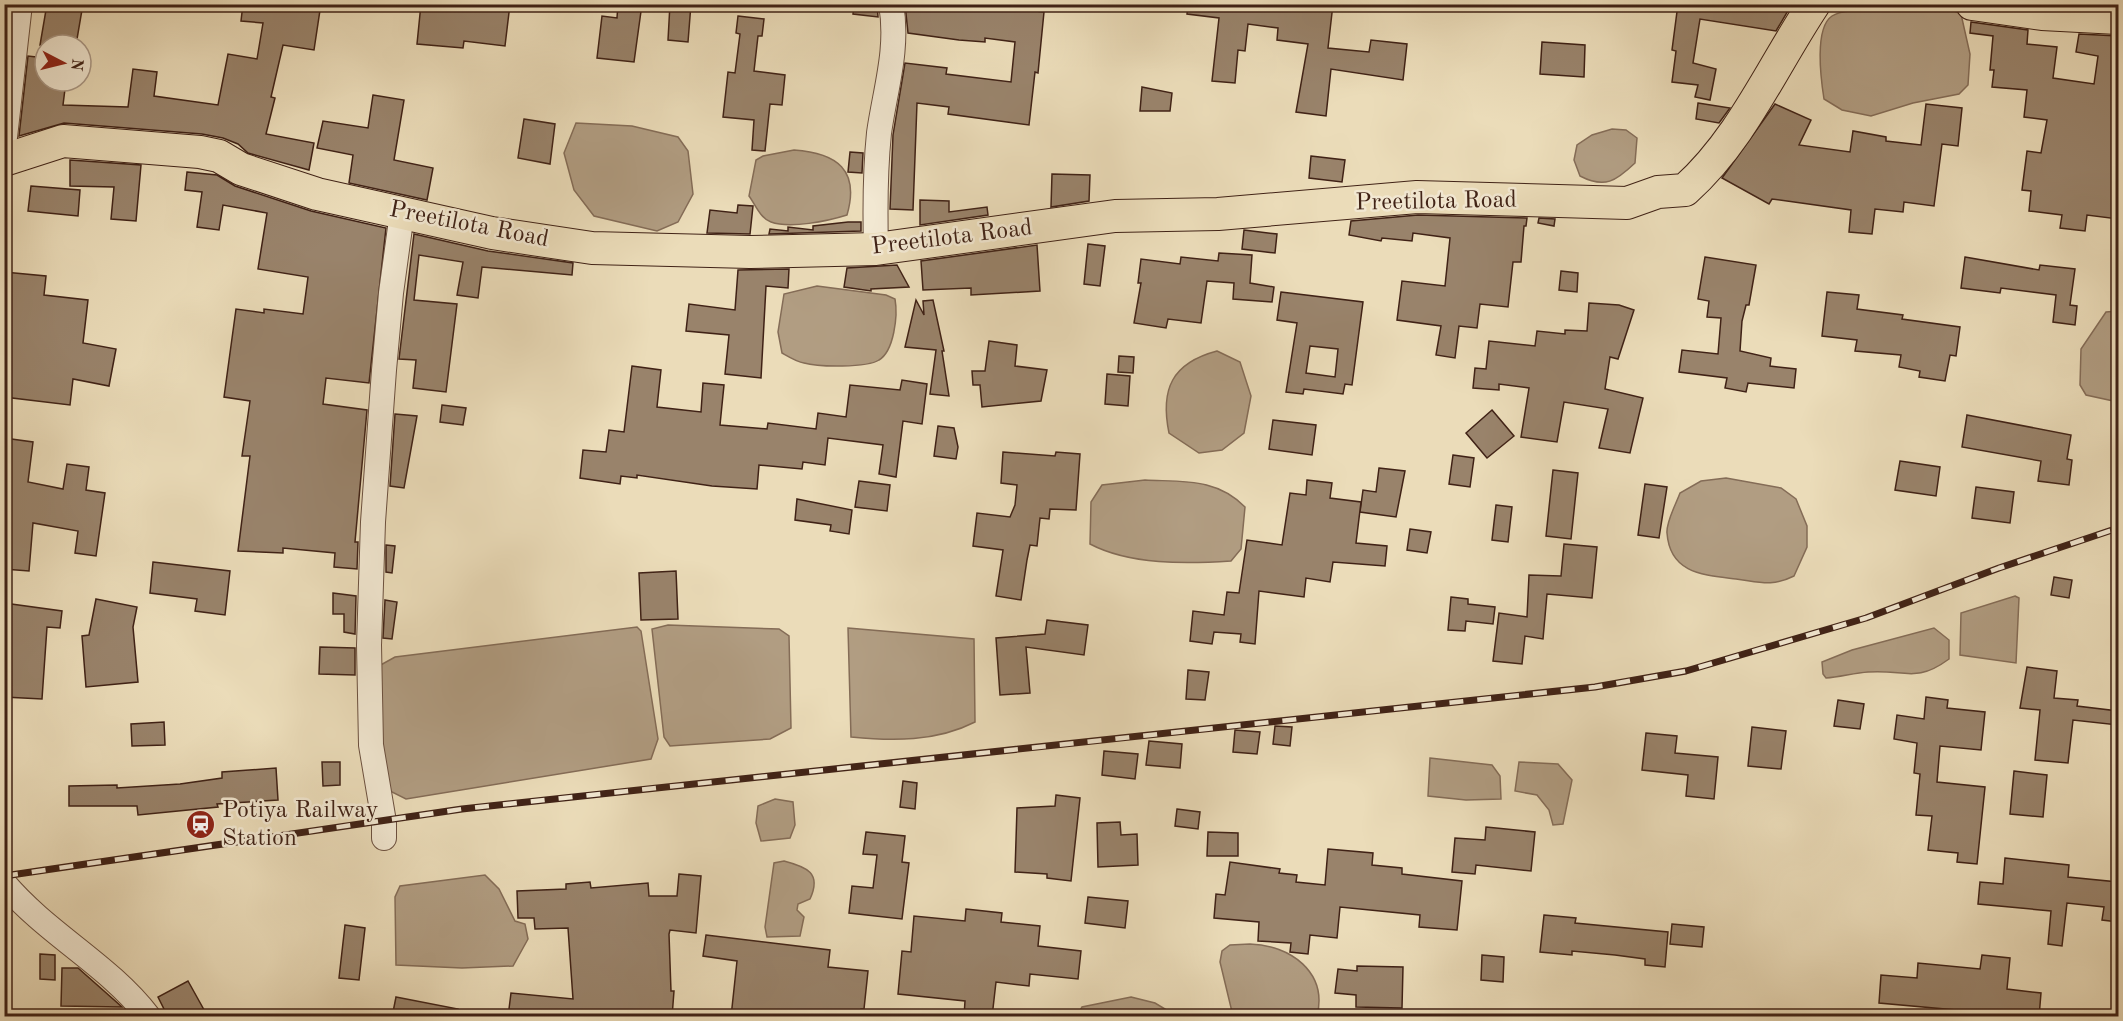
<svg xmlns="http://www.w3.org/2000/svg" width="2123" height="1021" font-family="'Old Standard TT',serif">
<rect width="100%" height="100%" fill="#ebdcb9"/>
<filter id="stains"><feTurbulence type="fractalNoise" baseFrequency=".00333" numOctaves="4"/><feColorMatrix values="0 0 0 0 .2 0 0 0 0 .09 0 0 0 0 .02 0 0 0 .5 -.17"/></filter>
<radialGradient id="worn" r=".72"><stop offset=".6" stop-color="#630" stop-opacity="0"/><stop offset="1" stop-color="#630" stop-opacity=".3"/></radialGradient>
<g fill="#b19d82" stroke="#846c57" stroke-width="1.5">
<path d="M1884 10H1952L1961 14 1970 54 1968 85 1959 94 1913 103 1871 116 1842 110 1824 99C1821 80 1814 28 1832 16 1844 8 1869 11 1884 10Z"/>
<path d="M576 123 632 126 678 137 688 151 693 194 678 222 657 231 594 216 574 190 564 153Z"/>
<path d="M1612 129 1626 130 1637 138 1635 163C1616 181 1605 189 1580 176L1574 160 1577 145 1592 135Z"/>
<path d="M794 150C837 153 860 170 847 215 828 221 790 229 771 222 760 218 755 204 749 196L756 160 763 156Z"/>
<path d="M817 286 886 295 895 299C898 316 894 351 879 360 867 368 818 367 804 363 797 362 789 357 782 353L778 332 784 294Z"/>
<path d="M2118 311V402L2086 395 2080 385 2081 349 2106 312Z"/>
<path d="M1217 351 1240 362 1251 396 1244 433 1222 450 1199 453 1169 433C1160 389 1172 363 1217 351Z"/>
<path d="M1726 478 1781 488 1796 499 1807 526V547L1794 576C1772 587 1760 582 1736 579 1704 575 1670 574 1667 533 1666 522 1676 504 1680 493L1701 481Z"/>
<path d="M1145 480C1184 482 1217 478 1245 507L1241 549 1231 561C1186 564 1130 565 1090 544L1091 502 1102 485Z"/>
<path d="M2015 596 2019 598 2016 663 1960 655 1961 613Z"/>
<path d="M668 625 779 629 789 636 791 728 770 739 670 746 664 737 652 629Z"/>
<path d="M637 627 641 631 658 739 651 759 406 799 388 790 379 740 377 667 395 657Z"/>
<path d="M848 628 974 639 975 722C936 742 892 741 851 737Z"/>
<path d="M1934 628 1949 640V659C1915 684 1905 669 1868 672 1854 673 1840 677 1826 678L1823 674 1822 662 1852 650Z"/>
<path d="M1430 758 1492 765 1500 776 1501 799 1466 800 1428 796Z"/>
<path d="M1519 762 1558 764 1572 780 1563 824 1553 825 1549 810 1537 795 1515 791Z"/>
<path d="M775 799 793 802 795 825 790 838 761 841 756 823 758 806Z"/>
<path d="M784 861C807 867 822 873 810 899L798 904 797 910 804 917 800 936 767 937 765 927 774 863Z"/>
<path d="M485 875 499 889 515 921 525 924 528 939 513 966 462 968 396 965 395 897 400 886Z"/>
<path d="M1250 944C1290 945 1328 972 1317 1016H1233L1220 962 1222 951 1230 945Z"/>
<path d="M1131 997 1155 1003 1170 1012 1171 1016H1077L1082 1007Z"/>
<path d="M904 1012H940L950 1016H897Z"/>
</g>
<g fill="#99836b" stroke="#402216" stroke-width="1.5" fill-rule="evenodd">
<path d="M47 4H83L76 45H40Z"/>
<path d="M243 4H283L320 10 314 50 283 45 271 97 275 98 266 134 314 143 309 170 248 153 238 144 223 138 202 134 64 123 19 136 28 56 45 58V81H66L63 105 128 107 133 69 157 72 154 96 218 105 228 54 257 59 263 23 241 21Z"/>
<path d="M421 4H510L505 46 464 41 463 48 417 44Z"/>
<path d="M618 4H642L634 62 597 58 602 16 617 18Z"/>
<path d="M670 4H691L688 42 668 40Z"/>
<path d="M854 4H877L878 17 853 14Z"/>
<path d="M905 4H1018V9L1044 12 1038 73 1035 72 1029 125 948 114 949 107 917 103 913 210 890 209 893 135 905 63 947 68 946 74 1011 82 1015 42 985 38V42L959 40 908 33Z"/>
<path d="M1188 4H1333L1328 48 1369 52 1371 40 1407 44 1403 80 1331 69 1326 116 1296 112 1308 44 1277 40 1278 28 1248 24 1245 51 1238 50 1235 83 1212 81 1219 18 1187 14Z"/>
<path d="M1678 4H1792L1776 31 1700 19 1693 63 1716 69 1710 100 1695 97 1698 85 1672 82 1676 51 1672 50Z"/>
<path d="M738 16 764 19 762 36H758L754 71 785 75 782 105 770 104 765 151 752 150 754 120 723 117 728 72 735 73 740 34 736 33Z"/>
<path d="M1971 22 2028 30 2027 44 2057 47 2053 78 2094 84 2098 56 2076 52 2079 34 2118 36 2115 67 2118 68V78L2113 120H2118V219L2087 215 2085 231 2060 228 2062 215 2029 211 2031 191 2022 190 2027 151 2041 153 2047 120 2024 117 2027 90 1992 87 1994 70H1990L1993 36 1970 33Z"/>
<path d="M1542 42 1585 45 1584 77 1540 74Z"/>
<path d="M1142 87 1172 93 1170 111H1140Z"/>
<path d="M373 95 404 100 394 160 433 168 427 200 349 183 353 155 317 148 323 121 368 128Z"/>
<path d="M1698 103 1730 108 1719 123 1696 119Z"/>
<path d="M1775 104 1811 120 1799 145 1850 152 1853 131 1886 137V141L1921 145 1926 104 1962 108 1958 146 1942 144 1934 206 1904 202 1903 212 1875 209 1872 234 1849 232 1851 210 1772 199 1769 204 1722 178Z"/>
<path d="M524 119 555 124 550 164 518 158Z"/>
<path d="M850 152 863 153 862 173 848 172Z"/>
<path d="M1311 156 1345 160 1342 182 1309 178Z"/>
<path d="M70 160 141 165 136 221 111 219 114 187 70 186Z"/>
<path d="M187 172 217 175 235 186 311 211 386 228 369 383 326 378 323 404 367 410 355 542H358L357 569 334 567 335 553 283 548V553L238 551 250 456H242L250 401 224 397 236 309 264 313V309L303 314 308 277 258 269 267 213 223 205 219 230 197 227 202 192 185 190Z"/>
<path d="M1052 174 1090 175 1089 201 1051 207Z"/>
<path d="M31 186 80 190 78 216 28 211Z"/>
<path d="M920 200 949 201V212L987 207 988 215 920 225Z"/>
<path d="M738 205 753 206 750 234 707 233 710 210 737 213Z"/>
<path d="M1418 215 1527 218 1526 226H1524L1521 262H1513L1508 307 1480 304 1477 328 1459 326 1455 358 1436 355 1441 326 1397 320 1402 281 1445 286 1450 238 1413 233 1412 241 1382 238 1381 241 1349 235 1351 221Z"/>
<path d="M1539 218 1555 219 1554 226 1538 223Z"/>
<path d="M848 222H861V231L769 234 770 229 788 231V227L813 230V226Z"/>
<path d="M1244 230 1277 234 1275 253 1242 249Z"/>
<path d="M414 234 488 251 573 263 572 275 482 267 478 298 457 295 463 262 419 255 414 300 457 304 446 392 413 388 416 360 399 359Z"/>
<path d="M1088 244 1105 246 1100 286 1084 284Z"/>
<path d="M1037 245 1040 291 971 295V288L923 290 921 261Z"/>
<path d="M1219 253 1252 255 1250 283 1274 287 1272 302 1233 299 1234 283 1207 281 1201 323 1168 319 1166 328 1134 323 1141 283H1138L1141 259 1180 264 1181 257 1218 261Z"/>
<path d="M1705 257 1756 265 1749 305H1746L1742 321 1740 351 1771 358 1770 366 1796 369 1794 388 1748 383 1746 392 1725 388 1727 378 1679 372 1682 350 1718 354 1721 318 1707 317 1709 301 1698 299Z"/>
<path d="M1965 257 2039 270 2040 265 2075 269 2070 305 2077 306 2075 325 2053 322 2056 295 2001 288 2000 293 1961 288Z"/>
<path d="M897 265 909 287 871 289V291L844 287 847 268Z"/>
<path d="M789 269 788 288 766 286 761 378 725 374 729 335 686 331 689 304 735 310 738 270Z"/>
<path d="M1561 271 1578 273 1577 292 1559 290Z"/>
<path d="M4 272 46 276 44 295 88 300 83 343 116 349 109 386 73 379 70 405 4 397Z"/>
<path d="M1281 292 1363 302 1352 385 1345 384 1343 394 1304 389 1303 394 1286 392 1297 323 1277 320ZM1310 346 1338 349 1335 377 1306 373Z"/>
<path d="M1827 292 1859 295 1857 309 1903 315 1902 319 1960 327 1956 356 1950 355 1945 381 1919 377 1920 371 1899 367 1901 355 1855 351 1857 340 1822 336Z"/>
<path d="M916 300 924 315 923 301 933 300 944 351H942L949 396 930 394 936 350 905 347Z"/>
<path d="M1589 303 1619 305 1634 310 1618 359 1610 357 1605 389 1643 398 1630 453 1599 448 1608 409 1564 402 1557 442 1521 437 1529 388 1499 384V390L1473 388 1475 368 1486 369 1489 341 1535 346 1537 331 1565 334V330L1587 331Z"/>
<path d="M989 341 1017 345 1015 366 1047 370 1041 401 982 407 980 385H973L972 371H985Z"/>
<path d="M1119 356 1134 357 1133 373 1118 372Z"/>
<path d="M632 366 661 370 657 407 701 412 703 383 724 385 720 425 767 429 768 423 816 429 818 413 846 417 850 385 900 390 902 380 927 384 922 424 903 421 896 477 879 474 883 445 828 438 825 465 803 462 802 469 759 465 757 489 712 486 637 475V478L621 476 620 484 580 478 583 450 606 452 609 430 624 432Z"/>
<path d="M1107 374 1130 376 1128 406 1105 404Z"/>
<path d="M442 405 466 408 463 425 440 422Z"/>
<path d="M1492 410 1514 436 1487 458 1466 433Z"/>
<path d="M395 414 417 416 404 488 390 486Z"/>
<path d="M1967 415 2071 435 2067 459 2072 460 2069 485 2038 481 2041 461 1962 447Z"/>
<path d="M1273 420 1316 425 1312 455 1269 449Z"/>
<path d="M938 426 954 428 958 447 956 459 934 456Z"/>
<path d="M4 438 33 442 28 482 63 489 67 464 89 467 86 490 105 493 96 556 75 553 78 531 33 523 29 571 4 569Z"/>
<path d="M1003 452 1055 456 1056 452 1080 454 1076 510 1050 509 1049 519 1040 518 1037 546 1030 545 1027 560 1021 600 996 596 1003 550 973 546 977 513 1010 517 1015 505 1017 485 1001 483Z"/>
<path d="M1453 455 1474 458 1470 487 1449 484Z"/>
<path d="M1900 461 1940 467 1936 496 1895 490Z"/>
<path d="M1379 468 1405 471 1396 517 1360 512 1363 490 1376 492Z"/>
<path d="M1553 470 1578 473 1571 539 1546 536Z"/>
<path d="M1307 480 1332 483 1330 498 1361 502 1356 543 1387 546 1385 566 1333 562 1330 582 1306 578 1304 597 1259 591 1255 644 1240 642 1241 634 1214 632 1212 644 1190 641 1193 611 1224 615 1227 592 1239 593 1247 540 1282 545 1290 493 1306 495Z"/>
<path d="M859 481 890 485 887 511 855 507Z"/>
<path d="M1645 484 1667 487 1659 538 1638 535Z"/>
<path d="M1976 487 2014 492 2010 523 1972 518Z"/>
<path d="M797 499 852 510 849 534 830 531 831 525 795 520Z"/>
<path d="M1496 505 1512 507 1508 542 1492 540Z"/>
<path d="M1410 529 1431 532 1427 553 1407 550Z"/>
<path d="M1564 544 1597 547 1592 598 1547 594 1543 639 1525 636 1522 664 1493 661 1499 613 1527 617 1529 575 1561 576Z"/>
<path d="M386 545 395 546 392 573 386 572Z"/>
<path d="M153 562 230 571 225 615 195 611 197 599 150 593Z"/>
<path d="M676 571 678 619 641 620 639 573Z"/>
<path d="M2054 577 2072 580 2069 598 2051 595Z"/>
<path d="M333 593 356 596 355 634 344 632V614H333Z"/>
<path d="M1451 597 1468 599V604L1495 607 1493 624 1466 621 1465 631 1448 630Z"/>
<path d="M96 599 137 607 133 627 138 682 86 687 82 636 89 635Z"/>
<path d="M385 600 397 602 392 639 383 638Z"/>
<path d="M4 603 62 611 60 628 47 627 42 699 4 697Z"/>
<path d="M1047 620 1088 625 1084 655 1026 647 1030 693 1000 695 996 638 1045 634Z"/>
<path d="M320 647 355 648V675L319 674Z"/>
<path d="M2027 667 2057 671 2054 698 2078 700 2077 706 2118 711V725L2073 720 2068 763 2035 760 2040 710 2020 708Z"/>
<path d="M1188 670 1209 672 1205 700 1186 699Z"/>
<path d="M1926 697 1948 700 1947 708 1985 712 1981 750 1940 746 1937 782 1985 787 1977 864 1957 862 1958 853 1928 850 1932 816 1916 815 1920 774 1914 773 1917 743 1894 739 1897 715 1924 719Z"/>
<path d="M1838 700 1864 704 1860 729 1834 726Z"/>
<path d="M164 722 165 745 132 746 131 724Z"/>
<path d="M1275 726 1292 727 1290 746 1273 744Z"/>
<path d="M1752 727 1786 731 1781 769 1748 766Z"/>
<path d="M1235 730 1260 732 1257 754 1233 752Z"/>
<path d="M1646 733 1677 736 1675 753 1718 757 1714 799 1686 796 1688 775 1642 770Z"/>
<path d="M1149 741 1182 744 1180 768 1146 765Z"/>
<path d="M1104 751 1138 754 1135 779 1102 775Z"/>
<path d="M322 762H340V785L323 786Z"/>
<path d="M276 768 278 800 217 804 218 807 138 815 137 806H69V786L117 785V788L180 784 222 778V772Z"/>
<path d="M2014 771 2047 775 2043 817 2010 814Z"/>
<path d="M903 781 917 783 915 809 900 807Z"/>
<path d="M1056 795 1080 798 1071 881 1047 878V874L1015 872 1017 808 1055 806Z"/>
<path d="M1177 809 1200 812 1198 829 1175 826Z"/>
<path d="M1120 822 1121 835 1137 834 1138 865 1098 867 1097 823Z"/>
<path d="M1486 827 1535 832 1531 871 1476 865 1475 874 1452 872 1455 838 1485 840Z"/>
<path d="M866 832 905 836 902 862 909 863 902 919 849 913 852 886 873 888 877 855 863 854Z"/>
<path d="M1208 832 1238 833V856H1207Z"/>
<path d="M1328 849 1373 853 1372 865 1402 868V874L1462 881 1457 930 1419 927 1420 915 1340 907 1337 938 1310 935 1308 954 1290 952 1291 943 1258 941 1259 922 1214 918 1216 894 1225 895 1230 862 1280 869 1279 873 1297 875 1296 882 1325 885Z"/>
<path d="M2005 858 2069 865 2068 877 2118 882V922L2102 920 2104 907 2067 903 2062 946 2048 944 2051 911 1978 904 1980 882 2003 884Z"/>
<path d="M679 874 701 876 696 933 670 930 669 934 671 991H674L672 1017 612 1013 611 1017H508L511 993 573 999 568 928 535 929 534 918H518L517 891 566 889V884L590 882 591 888 648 883 649 896H677Z"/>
<path d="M1088 897 1128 901 1125 928 1085 923Z"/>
<path d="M966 909 1002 913 1001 922 1040 926 1038 946 1081 951 1078 979 1030 974 1029 986 996 982 992 1017H964L965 1001 898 994 902 951 911 952 914 916 965 921Z"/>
<path d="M1544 915 1576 918 1575 923 1668 932 1665 967 1645 965V959L1615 955 1572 951V955L1540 952Z"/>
<path d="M1672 924 1704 927 1702 947 1670 944Z"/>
<path d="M345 925 365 928 359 980 339 978Z"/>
<path d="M706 935 830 950 828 967 868 971 864 1009H861L860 1017H731L737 961 703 956Z"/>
<path d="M40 954 55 955V980L40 979Z"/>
<path d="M1482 955 1504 957 1503 982 1481 980Z"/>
<path d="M1982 955 2010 958 2007 989 2041 993 2039 1017H1978V1012L1879 1003 1881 975 1917 978 1918 963 1980 969Z"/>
<path d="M1357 966 1403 967 1402 1008 1356 1007V995L1335 993 1338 969 1357 971Z"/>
<path d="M62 968H78L122 1007 61 1006Z"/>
<path d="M188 981 208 1017H168L158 997Z"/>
<path d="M396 997 458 1009 457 1017H392Z"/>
</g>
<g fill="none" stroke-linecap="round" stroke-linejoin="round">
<defs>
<g id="minor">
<path d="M4 146 20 4"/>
<path d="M876 249C875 211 875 172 879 133 885 90 899 49 891 4"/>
<path d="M384 838V822L371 745 369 645 373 522 384 370 391 293 402 213"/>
<path d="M4 883C47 934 109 965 148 1016"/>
</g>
<g id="major">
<path d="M1972 4 2042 14 2118 18"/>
<path d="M4 160 63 141 200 152 219 156 241 169 317 194 492 233 592 248 750 252 876 249 1115 216 1218 214 1417 197 1627 203 1658 192 1685 190C1742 139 1772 67 1814 4"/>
</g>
</defs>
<use href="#minor" stroke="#6b503f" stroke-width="26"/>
<use href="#major" stroke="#402216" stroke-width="34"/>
<use href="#minor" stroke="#f2e8d2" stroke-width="24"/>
<use href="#major" stroke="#ebdcb9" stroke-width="32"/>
<defs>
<path id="rail" d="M4 876 462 809 1595 687 1686 671 1866 618 1999 568 2118 528"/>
</defs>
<use href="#rail" stroke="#402216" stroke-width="7"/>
<use href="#rail" stroke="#f2e8d2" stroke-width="4.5" stroke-dasharray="14" stroke-linecap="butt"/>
</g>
<defs>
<symbol id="station-disc" viewBox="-11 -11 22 22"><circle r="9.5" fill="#8f2418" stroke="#f2e8d2"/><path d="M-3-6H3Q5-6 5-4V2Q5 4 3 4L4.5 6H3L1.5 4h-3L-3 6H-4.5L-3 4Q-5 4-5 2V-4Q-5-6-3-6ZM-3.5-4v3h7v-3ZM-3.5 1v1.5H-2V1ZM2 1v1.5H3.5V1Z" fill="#fff"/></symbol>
</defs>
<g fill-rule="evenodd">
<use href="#station-disc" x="184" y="808" width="33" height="33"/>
</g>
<g text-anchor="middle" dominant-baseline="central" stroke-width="5" stroke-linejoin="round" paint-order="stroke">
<g font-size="24" fill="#402216" stroke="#f2e8d2">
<text transform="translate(1436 202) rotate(-1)">Preetilota Road</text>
<text transform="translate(469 225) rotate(11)">Preetilota Road</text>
<text transform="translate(952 238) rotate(-7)">Preetilota Road</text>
</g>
<g font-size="24" fill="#402216" stroke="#f2e8d2" text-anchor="start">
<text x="222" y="811">Potiya Railway<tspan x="222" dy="28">Station</tspan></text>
</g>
</g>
<rect width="2123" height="1021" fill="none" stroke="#ebdcb9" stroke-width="24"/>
<rect x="6" y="6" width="2111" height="1009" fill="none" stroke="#402216" stroke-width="3"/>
<rect x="12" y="12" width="2099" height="997" fill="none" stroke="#402216" stroke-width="1.5"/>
<g transform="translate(63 63) rotate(97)"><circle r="28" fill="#f2e8d2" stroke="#ab9987" stroke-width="1.5"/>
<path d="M0-4.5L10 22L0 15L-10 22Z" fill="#8f2418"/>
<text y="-9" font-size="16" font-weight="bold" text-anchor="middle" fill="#402216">N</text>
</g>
<rect width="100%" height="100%" filter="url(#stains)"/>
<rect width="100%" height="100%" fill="url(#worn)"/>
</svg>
